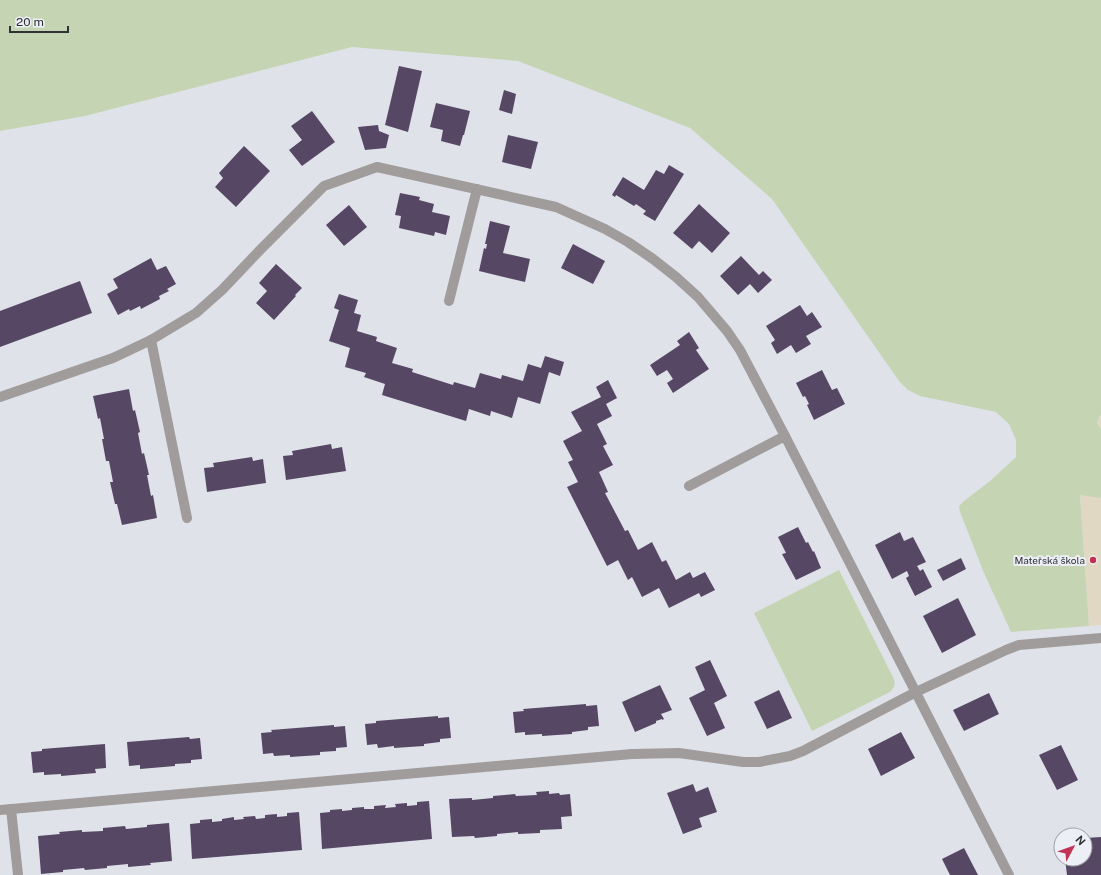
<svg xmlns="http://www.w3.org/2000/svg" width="1101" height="875" font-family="'Public Sans',sans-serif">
<rect width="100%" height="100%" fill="#e0e2ea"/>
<path fill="#e1d8c3" d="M1101 388V625L1089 626 1073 390Z"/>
<g fill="#c5d5b3">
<path d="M0 0H1101V415L1099 417 1097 424 1101 429V498L1080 495 1089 626 1011 632 984 573 960 512 959 506 964 501 990 481 1016 457V440L1009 424 996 412 920 396 908 390 899 381 772 199 690 128 518 61 352 47 85 116 0 131Z"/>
<path d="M839 570 893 677C896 683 895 687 890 692L812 731 754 613Z"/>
</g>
<g fill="#564765">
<path d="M399 66 422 71 408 132 385 125Z"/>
<path d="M504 90 516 94 512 114 499 110Z"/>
<path d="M436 103 470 111 464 135H463L460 146 441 141 443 130 430 127Z"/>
<path d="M312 111 335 142 302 166 289 150 302 140 291 126Z"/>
<path d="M378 125 379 131 389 135 386 148 365 150 358 127Z"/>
<path d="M508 135 538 142 531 169 502 162Z"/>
<path d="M244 146 270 171 236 207 215 187 223 178 219 173Z"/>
<path d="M669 165 684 174 655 221 643 214 646 211 636 204 634 206 616 195 615 197 612 195 623 177 644 190 656 170 664 174Z"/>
<path d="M400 193 420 197 419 200 434 204 432 212 450 216 446 235 435 232 434 236 399 228 401 216 395 215Z"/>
<path d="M699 204 730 233 712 253 699 241 692 249 673 233Z"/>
<path d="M349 205 367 227 344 246 326 225Z"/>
<path d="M490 221 510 226 503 253 530 259 525 282 479 271 484 248 486 249 487 244H485Z"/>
<path d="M573 244 605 261 593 284 561 268Z"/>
<path d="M741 256 759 275 763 271 772 280 758 293 750 284 738 295 720 276Z"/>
<path d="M151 258 157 270 166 266 176 284 167 289 169 291 159 296 160 299 141 309 140 306 130 311 129 309 118 315 107 294 118 288 113 279Z"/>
<path d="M276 264 302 288 295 295 296 296 274 320 256 303 267 291 259 283Z"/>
<path d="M80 281 92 313 0 347V311Z"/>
<path d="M339 294 358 300 354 313 361 315 357 331 377 337 376 341 397 348 392 363 413 369 412 372 453 385 454 382 475 388 480 373 501 379 502 375 523 381 528 364 541 368 545 356 564 362 560 376 549 372 540 404 518 397 512 418 491 411 490 416 469 409 466 421 382 395 385 384 364 377 366 373 345 367 350 348 329 341 339 310 334 308Z"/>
<path d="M800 305 807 316 812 312 822 327 806 336 811 344 796 353 791 345 777 354 771 343 775 340 766 326Z"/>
<path d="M689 332 699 348 696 350 709 369 673 393 667 383 673 379 667 370 657 376 650 365 680 345 677 341Z"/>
<path d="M822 370 832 390 837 388 845 404 814 420 807 405 809 404 805 396 803 397 796 383Z"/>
<path d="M608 380 617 398 606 404 612 416 597 424 607 444 603 446 613 465 599 472 608 492 605 493 625 531 628 530 638 550 652 542 662 562 666 560 676 580 690 572 693 578 705 572 715 590 701 597 699 593 669 608 659 588 642 597 632 577 628 580 618 560 607 566 567 487 578 482 568 462 573 460 563 441 582 431 571 412 601 397 596 387Z"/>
<path d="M129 389 133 411 135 410 140 432 138 433 142 454 144 453 149 475H147L151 496 153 495 157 518 122 525 117 504H115L110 482H113L109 461H106L102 439H104L100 418 98 419 93 396Z"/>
<path d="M331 444 332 449 342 447 346 471 286 480 283 456 293 455 292 451Z"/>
<path d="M252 457 253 461 263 459 266 483 207 492 204 468 214 467 213 463Z"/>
<path d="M798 527 806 543 808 542 813 552 814 551 821 568 796 580 782 554 786 553 778 537Z"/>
<path d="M900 532 904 541 913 537 926 562 917 566 920 571 923 569 932 587 915 596 906 578 909 576 907 571 892 579 875 545Z"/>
<path d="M961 558 966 569 943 581 937 570Z"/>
<path d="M958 598 976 635 942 653 923 616Z"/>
<path d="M710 660 727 696 714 703 725 728 707 736 689 698 705 690 695 667Z"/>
<path d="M660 685 672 710 661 714 664 719 662 720V719L656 721V723L635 732 622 702Z"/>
<path d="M779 690 792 718 767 729 754 702Z"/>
<path d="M989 693 999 714 964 731 953 710Z"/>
<path d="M586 704V706L597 705 599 726 588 727V730L572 732V734L542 736V734L525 735V732L515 733 513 712 524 711 523 709Z"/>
<path d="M438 716V718L449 717 451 738 440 739V742L424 744V746L394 748V746L378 748 377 744 367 745 365 724 376 723V721Z"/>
<path d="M334 725V727L345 726 347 747 336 748V751L320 752V755L290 757V755L274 756 273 753 263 754 261 733 272 732 271 730Z"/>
<path d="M901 732 915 758 881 776 868 749Z"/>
<path d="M189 737 190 739 200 738 202 759 191 760V763L175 764V766L140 769V765L129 766 127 742Z"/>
<path d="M105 744 106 768 95 769 96 773 61 776V774L44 775V772L33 773 31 752 42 751V749Z"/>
<path d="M1061 745 1078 780 1057 790 1039 755Z"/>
<path d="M693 784 696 792 708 787 717 812 699 818 702 827 683 834 667 793Z"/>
<path d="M549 791V794L559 793 560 795 570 794 572 816 561 817 562 829 540 830V833L518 834V832L497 834V836L475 838 474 836 452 837 449 799 472 798V800L493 798V796L515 794 516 796 537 795 536 792Z"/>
<path d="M429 801 432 839 322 849 320 813 330 812V810L342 809V811L352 810V808L364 807V809H374V806L386 805 385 808 396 807 395 804 407 803V806L417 805V802Z"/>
<path d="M299 812 302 850 192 859 190 824 200 823V820L212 819V822L222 821V819L234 817V820L244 819 243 817 255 816 256 819 265 818V815L277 814V817L287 816V813Z"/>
<path d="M169 823 172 861 150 863 151 865 128 867V864L107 866V868L85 870 84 868 63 870V872L41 874 38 836 60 834 59 832 82 830V832L103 831V828L125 826 126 829 147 827V825Z"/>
<path d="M1101 837V875H1067L1065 859H1085V838Z"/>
<path d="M964 848 978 875H950L942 859Z"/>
</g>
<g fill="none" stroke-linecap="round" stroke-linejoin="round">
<g stroke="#a09c9b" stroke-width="10">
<path d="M449 301 477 189"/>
<path d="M151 340 187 518"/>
<path d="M0 397 113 358 151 340 196 313 222 290 260 250 324 186 377 167 556 207 605 229 628 242 653 259 676 277 698 297 727 331 740 350 785 436 1009 875"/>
<path d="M689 486 785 436"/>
<path d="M11 809 18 875"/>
<path d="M0 810 632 754 679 753 743 762H759L790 756 803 751 916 692 1006 650 1019 645 1101 638"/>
</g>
</g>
<circle fill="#c23252" stroke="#edeff7" stroke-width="1.5" cx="1093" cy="560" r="4"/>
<g text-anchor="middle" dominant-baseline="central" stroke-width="4" stroke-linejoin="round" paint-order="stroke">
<g font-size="10" fill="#303134" stroke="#edeff7" text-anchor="end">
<text x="1085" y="560">Mateřská škola</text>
</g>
</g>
<g transform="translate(1073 847) rotate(49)"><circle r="19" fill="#edeff7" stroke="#a1a3a9"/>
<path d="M0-3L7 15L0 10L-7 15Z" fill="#c23252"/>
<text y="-6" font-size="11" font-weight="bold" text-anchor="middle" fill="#303134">N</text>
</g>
<path d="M10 26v6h58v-6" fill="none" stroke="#303134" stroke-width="2"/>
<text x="16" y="26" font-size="12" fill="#303134" stroke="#edeff7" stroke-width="3" paint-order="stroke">20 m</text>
</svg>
